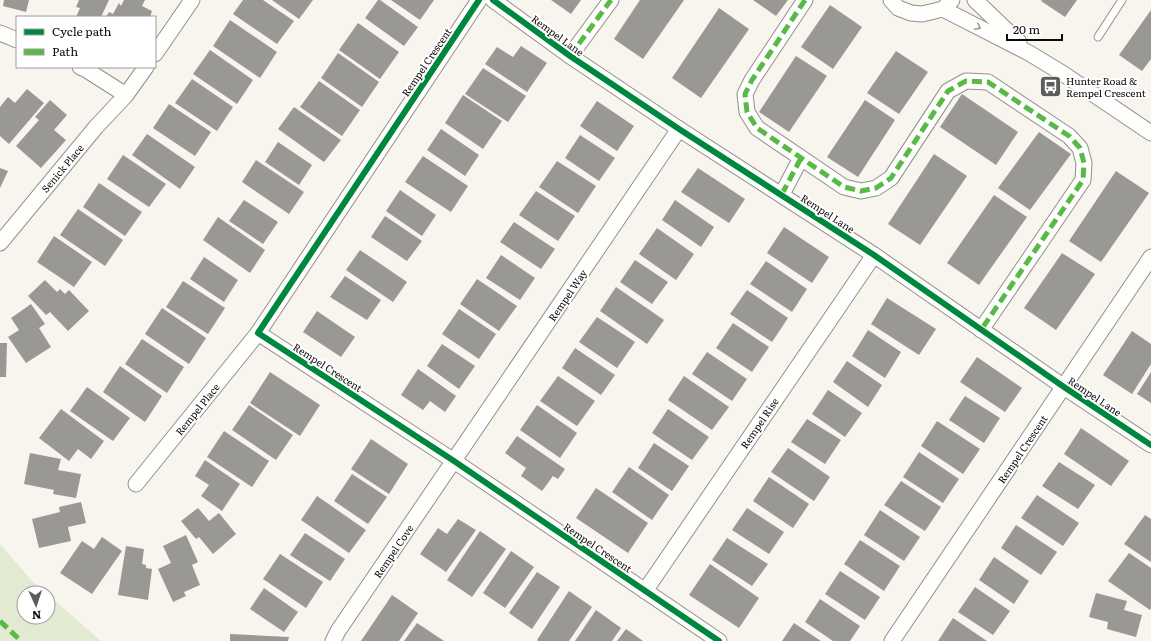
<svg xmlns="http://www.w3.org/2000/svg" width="1151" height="641" font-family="Literata,serif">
<rect width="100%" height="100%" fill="#f8f5ee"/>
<path fill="#e2ead1" d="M0 544 32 581 46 593H24V617H48V595L101 641H0Z"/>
<g fill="#9a9894">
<path d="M4 0H29L26 12 3 6Z"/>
<path d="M79 0H109L101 17H76L80 8 76 7Z"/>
<path d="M124 0H145L142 6 152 11 150 17H106L109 12 113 14 119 3 121 6Z"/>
<path d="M243 0H263L294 21 277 44 233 14Z"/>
<path d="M272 0H313L299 19Z"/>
<path d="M378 0H380L418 27 404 46 365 18Z"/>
<path d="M391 0H434L420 20Z"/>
<path d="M551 0H581L571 14Z"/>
<path d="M640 0H684L643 59 614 39Z"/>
<path d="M753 0H788L776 16Z"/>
<path d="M1042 0H1077L1065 17 1041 1Z"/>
<path d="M830 5 862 27 833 69 801 47Z"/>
<path d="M719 8 749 29 701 98 672 78Z"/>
<path d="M1151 10V59L1142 71 1119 55Z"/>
<path d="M230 20 277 52 260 78 213 46Z"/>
<path d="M358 23 399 52 380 79 339 50Z"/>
<path d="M521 46 547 63 527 92 485 64 497 47 513 57Z"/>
<path d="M210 50 253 80 237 104 193 74Z"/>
<path d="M896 51 928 72 899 114 867 93Z"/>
<path d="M338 53 379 82 362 107 321 78Z"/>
<path d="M796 56 827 76 789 132 759 112Z"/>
<path d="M483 68 526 96 508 122 465 94Z"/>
<path d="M192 79 233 107 217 131 175 103Z"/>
<path d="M319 81 360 110 342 136 300 107Z"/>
<path d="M27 89 44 103 9 144 0 136V107L8 97 15 103Z"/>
<path d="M962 94 1018 132 996 165 940 127Z"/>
<path d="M463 95 502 121 483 149 445 123Z"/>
<path d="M50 100 67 115 54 130 66 140 41 168 16 146 39 120 35 117Z"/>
<path d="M865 100 895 120 858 177 827 157Z"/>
<path d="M597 101 634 126 617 151 580 126Z"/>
<path d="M169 104 211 132 195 156 153 128Z"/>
<path d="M294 107 341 140 324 162 278 129Z"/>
<path d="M441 129 479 155 465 176 427 150Z"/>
<path d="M1039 132 1071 154 1030 210 998 188Z"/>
<path d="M147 134 195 167 180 189 132 155Z"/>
<path d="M580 135 615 158 599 181 565 158Z"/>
<path d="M278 142 312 165 299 185 265 162Z"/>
<path d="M934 154 967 176 920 245 888 224Z"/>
<path d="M123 155 166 184 149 207 107 179Z"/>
<path d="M423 156 468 186 451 212 405 182Z"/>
<path d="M256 160 304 192 289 214 242 182Z"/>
<path d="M557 161 596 186 578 213 539 187Z"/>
<path d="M0 168 8 171 0 188Z"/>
<path d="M698 168 745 199 729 223 681 192Z"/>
<path d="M1116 171 1149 193 1101 262 1069 241Z"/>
<path d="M99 183 142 212 125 236 83 207Z"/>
<path d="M400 190 436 215 422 236 386 211Z"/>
<path d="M536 191 575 216 558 241 519 215Z"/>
<path d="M994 195 1027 217 979 285 947 263Z"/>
<path d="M244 200 278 222 263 244 229 221Z"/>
<path d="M675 200 714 227 701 247 662 220Z"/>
<path d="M78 209 123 240 105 266 60 235Z"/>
<path d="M385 216 422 241 407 261 371 237Z"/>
<path d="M218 217 265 250 250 273 203 240Z"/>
<path d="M514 222 555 249 541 269 500 242Z"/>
<path d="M784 227 829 257 812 283 767 253Z"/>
<path d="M657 228 694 254 676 280 639 254Z"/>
<path d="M54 236 92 262 74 287 37 262Z"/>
<path d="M360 250 407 282 393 302 346 270Z"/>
<path d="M1062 253 1095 274 1056 330 1024 308Z"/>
<path d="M501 255 535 278 520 300 486 278Z"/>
<path d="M204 257 238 280 224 302 190 279Z"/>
<path d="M635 260 668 282 652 304 620 282Z"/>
<path d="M766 261 807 289 792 312 750 284Z"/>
<path d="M345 276 381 300 367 320 330 297Z"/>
<path d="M477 279 517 306 499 331 460 304Z"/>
<path d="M45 280 57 292 60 289 65 294 69 290 89 311 68 331 50 312 46 315 28 296Z"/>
<path d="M183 281 225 308 208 334 166 307Z"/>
<path d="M616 287 664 320 647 344 600 311Z"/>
<path d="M747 290 788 318 772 342 730 314Z"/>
<path d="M887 298 936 329 919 355 871 324Z"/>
<path d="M31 304 45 324 39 328 51 347 26 363 8 337 19 330 11 318Z"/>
<path d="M162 308 206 338 189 364 145 334Z"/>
<path d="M459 309 496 334 479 359 442 334Z"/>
<path d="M317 311 355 337 341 357 303 332Z"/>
<path d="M597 317 635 342 617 368 579 342Z"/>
<path d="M733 323 769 347 752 372 716 348Z"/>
<path d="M868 330 901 352 885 378 852 356Z"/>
<path d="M1132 331 1151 344V364L1132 394 1103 375Z"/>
<path d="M142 339 184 367 167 393 125 364Z"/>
<path d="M0 343H7L6 377H0Z"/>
<path d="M442 344 475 366 459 389 427 366Z"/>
<path d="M575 348 615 375 601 395 562 368Z"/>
<path d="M707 352 747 379 732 401 692 374Z"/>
<path d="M977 357 1022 388 1005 412 960 382Z"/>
<path d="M847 361 882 385 868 407 833 382Z"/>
<path d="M120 366 162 396 145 422 103 392Z"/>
<path d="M418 369 456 396 445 412 430 401 423 410 401 395Z"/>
<path d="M270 372 320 405 300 436 250 403Z"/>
<path d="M1151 372V403L1137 394Z"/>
<path d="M558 376 595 401 577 426 540 401Z"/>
<path d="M684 376 729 407 712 430 668 400Z"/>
<path d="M87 387 130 418 113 441 70 411Z"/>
<path d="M828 390 862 413 845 437 812 414Z"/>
<path d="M965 396 1000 418 984 443 949 420Z"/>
<path d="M249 405 293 435 276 460 232 430Z"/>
<path d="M537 405 577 433 560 458 520 430Z"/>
<path d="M61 409 104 441 91 459 78 449 69 461 39 438Z"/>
<path d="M668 409 709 437 692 460 652 433Z"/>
<path d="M807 419 841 440 825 464 791 442Z"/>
<path d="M937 421 980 449 963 474 921 446Z"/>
<path d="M1081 428 1129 461 1111 486 1064 454Z"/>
<path d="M224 431 269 461 252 487 207 457Z"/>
<path d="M517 436 565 469 558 479 553 476 542 491 521 476 526 468 505 453Z"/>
<path d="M371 439 408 464 389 494 351 469Z"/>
<path d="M654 443 689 466 672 491 638 468Z"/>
<path d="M788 448 830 477 814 501 771 472Z"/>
<path d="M919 452 959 479 943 503 903 477Z"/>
<path d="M30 453 61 459 58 470 81 474 76 498 53 494 54 490 24 484Z"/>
<path d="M205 460 240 484 222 511 201 496 209 485 195 476Z"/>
<path d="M1059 462 1095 485 1078 509 1042 486Z"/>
<path d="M629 467 669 495 652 520 612 492Z"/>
<path d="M352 474 387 497 368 524 334 501Z"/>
<path d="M769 477 809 504 793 528 753 501Z"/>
<path d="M901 481 941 507 925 531 884 505Z"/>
<path d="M596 488 648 523 628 553 576 518Z"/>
<path d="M1037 495 1079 523 1063 546 1021 518Z"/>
<path d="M317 496 366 530 349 553 301 520Z"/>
<path d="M81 502 86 523 68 527 71 541 39 548 32 519 60 512 59 507Z"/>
<path d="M198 508 209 521 219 513 236 534 213 554 199 537 196 539 181 521Z"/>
<path d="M747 508 784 532 769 554 732 530Z"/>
<path d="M880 510 920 537 904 561 864 535Z"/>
<path d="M1145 515 1151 519V562L1124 544Z"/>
<path d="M458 519 476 530 446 572 420 554 438 528 447 534Z"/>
<path d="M1016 525 1057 552 1041 575 1001 548Z"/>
<path d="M480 531 506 549 472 597 447 580Z"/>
<path d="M305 533 345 559 330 581 290 555Z"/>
<path d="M186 535 198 562 192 565 200 585 184 592 186 596 173 602 158 569 171 563 163 546Z"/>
<path d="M102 537 122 551 92 594 60 573 82 541 94 549Z"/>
<path d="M727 538 768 564 752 586 712 560Z"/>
<path d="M860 540 900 566 884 591 844 564Z"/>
<path d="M126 546 144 549 142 564 146 565V568L152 569 148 600 118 595Z"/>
<path d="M511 551 534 567 505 608 483 593Z"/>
<path d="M1129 553 1151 568V608L1150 610 1108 581Z"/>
<path d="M280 554 323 582 306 608 263 579Z"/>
<path d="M994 557 1029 581 1014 604 979 580Z"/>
<path d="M710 564 759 598 739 628 689 595Z"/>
<path d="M840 571 880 597 865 620 825 594Z"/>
<path d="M537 572 560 587 532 629 509 613Z"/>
<path d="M975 587 1010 611 993 635 958 612Z"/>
<path d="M264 588 298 612 284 632 250 609Z"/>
<path d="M569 591 592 607 569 641H538L537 640Z"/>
<path d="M1096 593 1127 601 1124 610 1142 615 1136 637 1107 629 1108 622 1089 617Z"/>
<path d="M392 595 418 613 399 641H361Z"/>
<path d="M820 599 860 626 850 641H833L805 622Z"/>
<path d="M596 610 621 628 612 641H575Z"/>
<path d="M953 618 987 641H938Z"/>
<path d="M417 623 444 641H404Z"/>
<path d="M794 623 821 641H782Z"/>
<path d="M626 629 643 641H617Z"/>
<path d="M230 634 289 637 288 641H230Z"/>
</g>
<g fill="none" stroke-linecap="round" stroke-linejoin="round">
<defs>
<path id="lane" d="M1098 37 1122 0"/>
<g id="street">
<path d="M479 0 258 333 454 461 719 641"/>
<path d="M493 0 570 56 679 129 874 255 1064 387 1151 445"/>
<path d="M805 0 752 80 745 94 747 112 757 128 844 187 861 191 876 188 891 178 948 91 966 81 988 82 1069 136 1080 148 1084 163 1083 180 981 330"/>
<path d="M891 0 898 8 911 13 922 14 943 9 952 0"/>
<path d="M975 0 1019 42"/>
<path d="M943 9 1029 53 1062 73 1151 133"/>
<path d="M0 33 17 40"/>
<path d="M155 54 192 0"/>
<path d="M570 56 611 0"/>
<path d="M80 67 85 69 126 95 146 67"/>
<path d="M782 194 801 158"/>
<path d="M0 243 96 127 126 95"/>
<path d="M136 484 258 333"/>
<path d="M645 591 874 255"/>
<path d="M333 641 338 631 679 129"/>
<path d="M892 641 1151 257"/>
</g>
</defs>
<use href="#lane" stroke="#91908d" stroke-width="9"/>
<use href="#street" stroke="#91908d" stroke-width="17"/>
<use href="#lane" stroke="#fefefc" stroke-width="7"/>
<use href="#street" stroke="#fefefc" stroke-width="15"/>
<g stroke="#58b947" stroke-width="5" stroke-dasharray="10 5" stroke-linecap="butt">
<path d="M805 0 752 80 745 94 747 112 757 128 844 187 861 191 876 188 891 178 948 91 966 81 988 82 1069 136 1080 148 1084 163 1083 180 981 330"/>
<path d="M570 56 611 0"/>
<path d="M782 194 801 158"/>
<path d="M0 621 21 641"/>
</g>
<defs>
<g id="cycleway">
<path d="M479 0 258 333 454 461 719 641"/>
<path d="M493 0 570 56 679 129 874 255 1064 387 1151 445"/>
</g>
</defs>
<use href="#cycleway" stroke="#fff" stroke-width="8"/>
<use href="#cycleway" stroke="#00873e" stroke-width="6"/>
</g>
<defs><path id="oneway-chevron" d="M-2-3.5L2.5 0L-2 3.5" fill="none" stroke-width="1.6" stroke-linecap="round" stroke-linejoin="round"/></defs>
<use stroke="#9c9c9b" href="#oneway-chevron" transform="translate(978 27) rotate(27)"/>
<defs>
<symbol id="bus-square" viewBox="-11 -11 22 22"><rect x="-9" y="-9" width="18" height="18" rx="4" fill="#5d5c5a" stroke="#fff"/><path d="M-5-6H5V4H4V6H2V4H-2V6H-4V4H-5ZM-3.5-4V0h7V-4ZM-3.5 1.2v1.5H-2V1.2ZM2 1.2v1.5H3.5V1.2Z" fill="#fff"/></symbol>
</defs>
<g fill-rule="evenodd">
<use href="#bus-square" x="1038" y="74" width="25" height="25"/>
</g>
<g text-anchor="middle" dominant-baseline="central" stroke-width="4" stroke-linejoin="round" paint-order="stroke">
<g font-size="10" fill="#0a0a0a" stroke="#fff">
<text transform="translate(558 35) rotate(36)">Rempel Lane</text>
<text transform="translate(426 62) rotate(-56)">Rempel Crescent</text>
<text transform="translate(62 168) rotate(-50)">Senick Place</text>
<text transform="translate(828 213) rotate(33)">Rempel Lane</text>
<text transform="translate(567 295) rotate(-56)">Rempel Way</text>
<text transform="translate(328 367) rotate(33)">Rempel Crescent</text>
<text transform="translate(1095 396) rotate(34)">Rempel Lane</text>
<text transform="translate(197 409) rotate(-51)">Rempel Place</text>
<text transform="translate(759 423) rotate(-56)">Rempel Rise</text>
<text transform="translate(1022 449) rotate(-56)">Rempel Crescent</text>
<text transform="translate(598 547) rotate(34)">Rempel Crescent</text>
<text transform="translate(393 551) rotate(-56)">Rempel Cove</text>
</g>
<g font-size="10" fill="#0a0a0a" stroke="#fff" text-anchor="start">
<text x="1066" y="80">Hunter Road &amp;<tspan x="1066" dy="12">Rempel Crescent</tspan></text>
</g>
</g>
<rect x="16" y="16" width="140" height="52" fill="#ffffff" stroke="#9d9d9d"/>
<rect x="24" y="29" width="20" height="6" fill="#00873e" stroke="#9d9d9d"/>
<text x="52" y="36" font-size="12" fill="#0a0a0a">Cycle path</text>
<rect x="24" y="49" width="20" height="6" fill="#58b947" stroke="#9d9d9d"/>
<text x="52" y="56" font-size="12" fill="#0a0a0a">Path</text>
<g transform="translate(36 605) rotate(177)"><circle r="19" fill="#ffffff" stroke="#9d9d9d"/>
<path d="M0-3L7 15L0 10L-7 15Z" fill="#5d5c5a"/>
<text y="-6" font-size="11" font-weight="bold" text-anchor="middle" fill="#0a0a0a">N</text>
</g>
<path d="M1007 34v6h55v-6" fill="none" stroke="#0a0a0a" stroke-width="2"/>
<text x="1013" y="34" font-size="12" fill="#0a0a0a" stroke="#ffffff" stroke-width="3" paint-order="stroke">20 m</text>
</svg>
